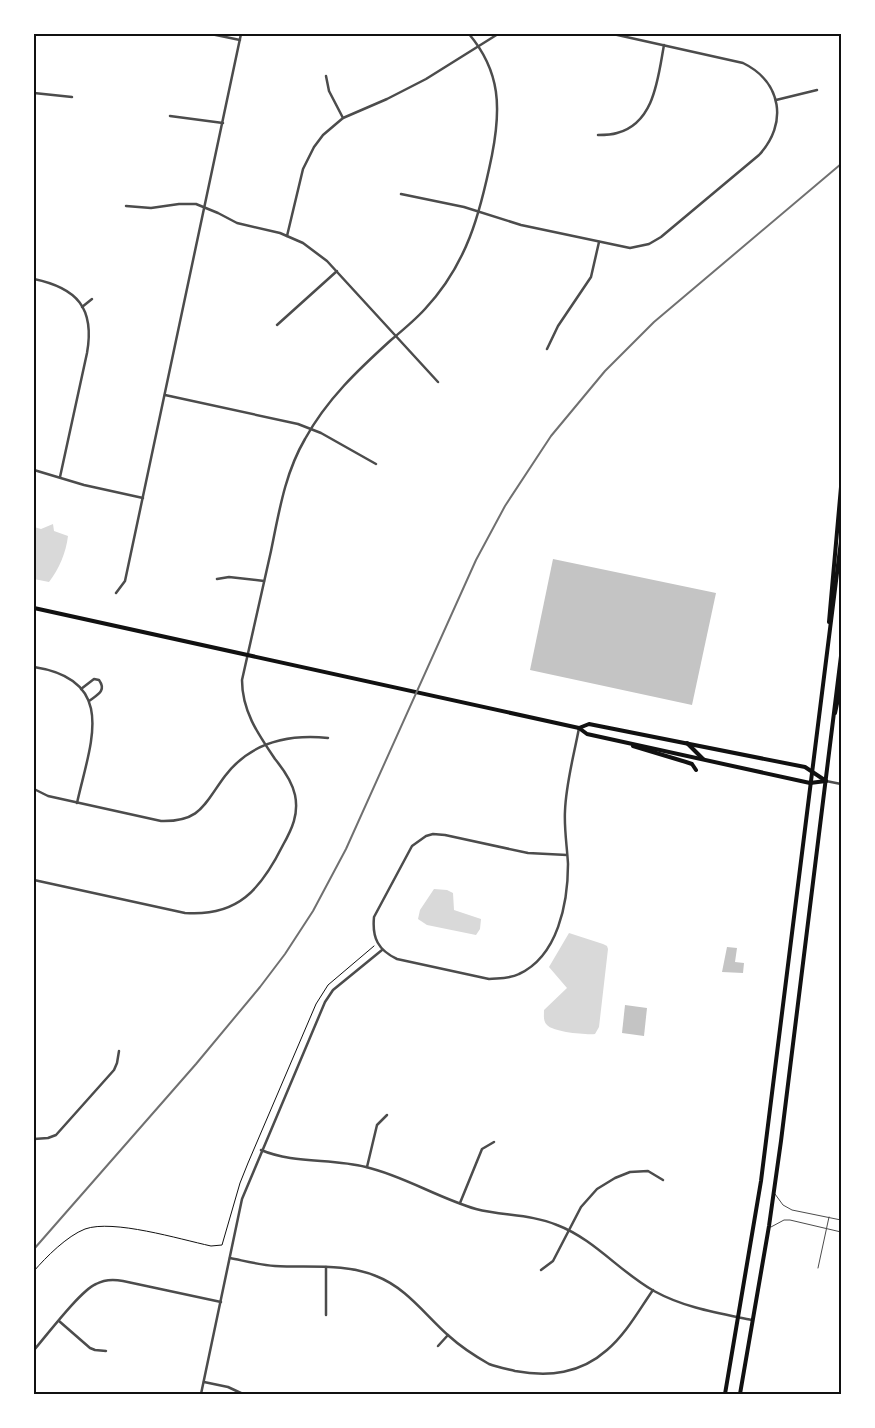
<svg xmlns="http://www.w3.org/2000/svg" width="875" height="1428" font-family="'Asap Condensed',sans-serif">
<rect width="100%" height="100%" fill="#fff"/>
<g fill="#d9d9d9">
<path d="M53 524 54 531 68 536C66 553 59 569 49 582L34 579V527L41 529Z"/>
<path d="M434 889 447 890 453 893 454 910 481 919 480 929 476 935 427 925 418 919 420 910Z"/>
<path d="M569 933 603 944 607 946 608 949 599 1027 595 1034C586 1035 553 1032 547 1025 543 1021 544 1016 544 1010L567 988 549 967Z"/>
</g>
<g fill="#c4c4c4">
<path d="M553 559 716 593 692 705 530 670Z"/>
<path d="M727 947 737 948 735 962 744 963 743 973 722 972Z"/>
<path d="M625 1005 647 1008 644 1036 622 1033Z"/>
</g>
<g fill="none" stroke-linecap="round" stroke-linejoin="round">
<path stroke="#111" stroke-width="1" d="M34 1271C46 1257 67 1236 85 1229 113 1219 179 1239 211 1246L222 1245 240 1183 248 1163 316 1004 328 985 374 946"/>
<g stroke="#4c4c4c" stroke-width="1">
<path d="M775 1194 783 1205 792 1210 841 1220"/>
<path d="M771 1227 784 1220H790L841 1232"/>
<path d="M818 1268 829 1217"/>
</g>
<g stroke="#4c4c4c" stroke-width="2.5">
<path d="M211 34 240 40"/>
<path d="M326 76 329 91 343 118"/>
<path d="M34 93 72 97"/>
<path d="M776 100 817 90"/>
<path d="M170 116 223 123"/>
<path d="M598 135C604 135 611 135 617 133 655 123 658 77 664 45"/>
<path d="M401 194 464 207 521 225 630 248 649 244 661 237 759 155C788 124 782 82 743 63L613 34"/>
<path d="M126 206 151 208 179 204H196L218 213 237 223 280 233 303 243 327 261 438 382"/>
<path d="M287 236 303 169 314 147 323 135 343 118 387 99 426 79 498 34"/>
<path d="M34 279C77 288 95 308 87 353L60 477"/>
<path d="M82 307 92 299"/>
<path d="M277 325 337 271"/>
<path d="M547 349 558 326 591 277 599 242"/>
<path d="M165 395 298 424 321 433 376 464"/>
<path d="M34 470 84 485 143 498"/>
<path d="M217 579 229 577 264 581"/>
<path d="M116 593 125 581 241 34"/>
<path d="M34 667C119 680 90 744 77 803"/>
<path d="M81 689 94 679 99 680C107 691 97 695 89 701"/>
<path d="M826 781 841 784"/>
<path d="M34 789 48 796 161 821C201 822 204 804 225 776 250 743 288 734 328 738"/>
<path d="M567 855 528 853 445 835 433 834 426 836 412 846 374 917C372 938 378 950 397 959L489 979C499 978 510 979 519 974 558 956 568 903 568 864 567 846 564 828 565 811 566 783 574 755 579 728"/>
<path d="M34 880 185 913C238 917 261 889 283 845 292 829 299 814 295 795 292 781 284 770 275 759 258 734 242 711 242 680 252 637 261 594 271 551 279 512 285 473 305 439 327 399 358 370 391 340 403 330 415 320 425 309 467 264 480 214 492 155 501 109 501 72 469 34"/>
<path d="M34 1139 48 1138 56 1135 114 1070 117 1063 119 1051"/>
<path d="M261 1150C294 1164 332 1158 366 1167 404 1176 438 1198 476 1209 502 1216 531 1214 557 1225 594 1239 620 1272 654 1291 685 1308 718 1313 752 1320"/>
<path d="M367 1167 377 1125 387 1115"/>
<path d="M460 1203 482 1149 494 1142"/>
<path d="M230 1258C245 1261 260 1265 275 1266 308 1268 345 1263 376 1276 407 1288 425 1315 449 1336 461 1347 475 1356 489 1364 497 1367 507 1369 515 1371 549 1377 580 1374 607 1350 626 1334 639 1310 653 1290"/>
<path d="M326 1267V1315"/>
<path d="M541 1270 553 1261 581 1207 597 1189 615 1178 630 1172 648 1171 663 1180"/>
<path d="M59 1321 90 1348 95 1350 106 1351"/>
<path d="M438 1346 448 1335"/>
<path d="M34 1350C47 1335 80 1291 96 1284 105 1279 113 1279 123 1281L221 1302"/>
<path d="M204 1382 228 1387 243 1394"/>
<path d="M201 1394 242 1199 325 1002 333 990 382 950"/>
</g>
<g stroke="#111" stroke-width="4">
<path d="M34 608 579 728 587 734 810 783 826 781"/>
<path d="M829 622 841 487"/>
<path d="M835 713 841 685"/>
<path d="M579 728 589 724 805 767 826 781"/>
<path d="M687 743 703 759"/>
<path d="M633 746 686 762 692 764 696 770"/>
</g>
<g stroke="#111" stroke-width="4">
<path d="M725 1394 761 1181 841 541"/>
<path d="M740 1394 769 1226 781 1141 841 656"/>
</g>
<path stroke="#707070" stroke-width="2" d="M34 1249 196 1064 260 987 285 954 313 911 346 849 476 560 505 506 551 436 605 371 654 322 841 164"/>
</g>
<rect width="875" height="1428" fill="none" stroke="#ffffff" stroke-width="70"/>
<rect x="35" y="35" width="805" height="1358" fill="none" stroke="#111" stroke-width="2"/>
</svg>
